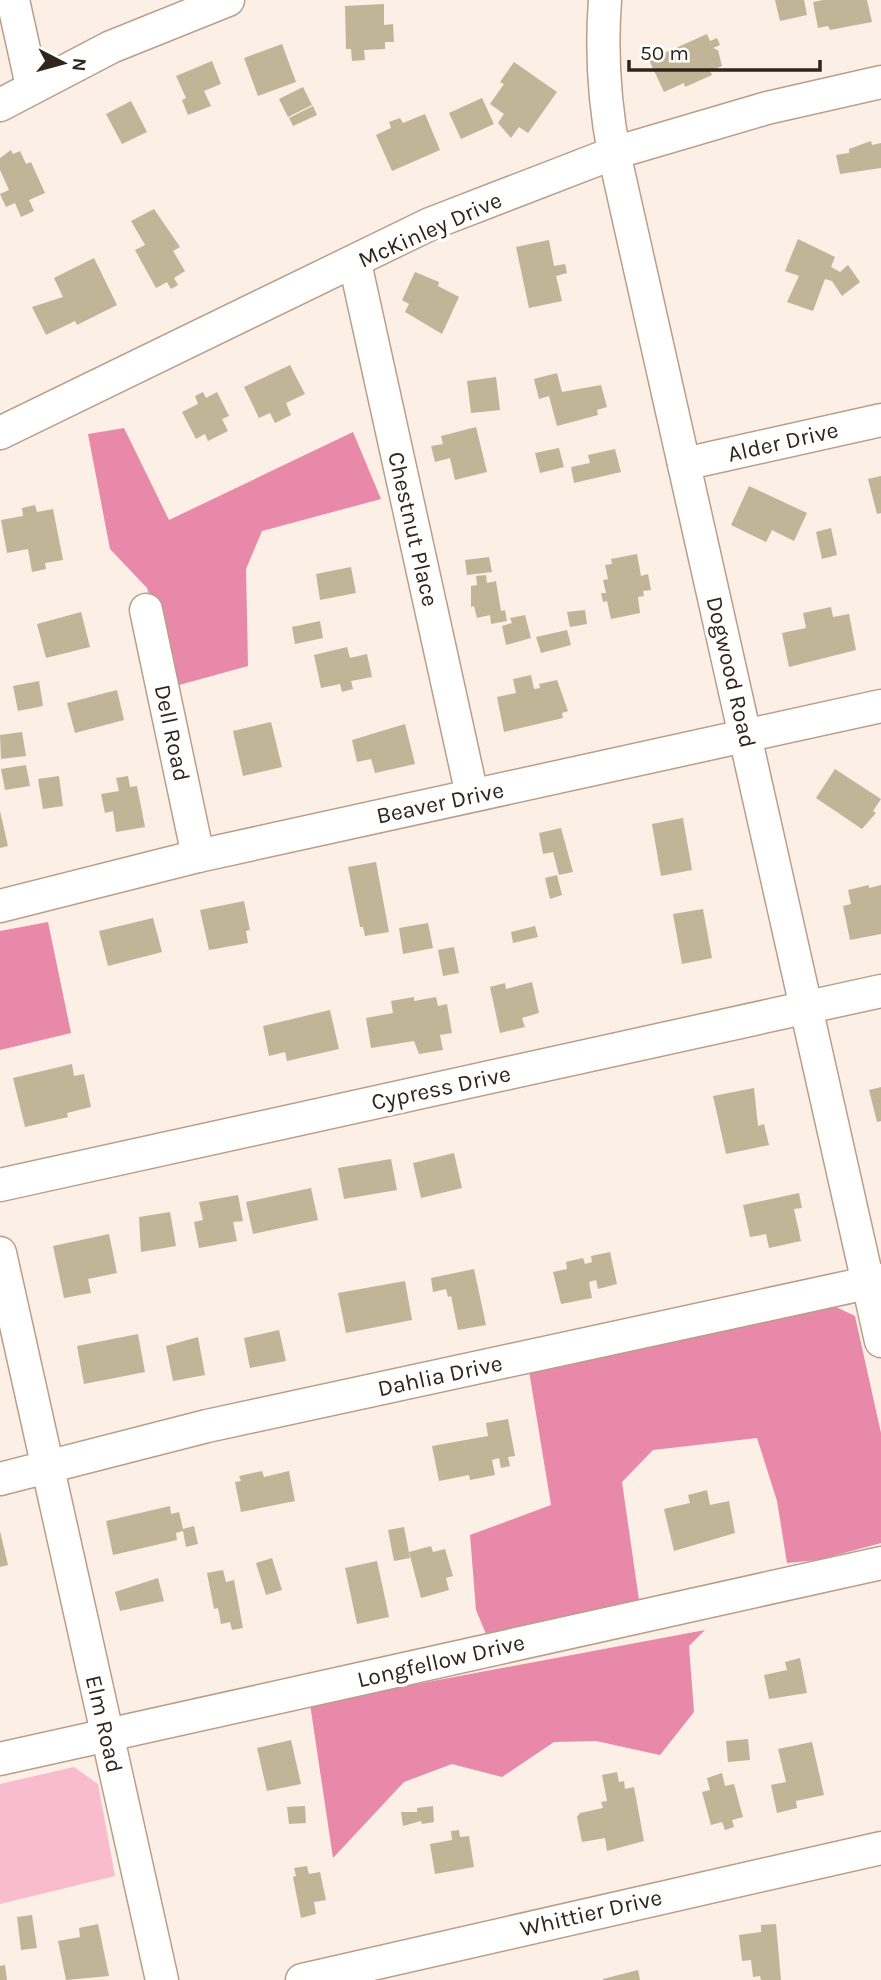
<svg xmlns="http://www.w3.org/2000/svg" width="881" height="1980" font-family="Karla,sans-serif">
<rect width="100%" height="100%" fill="#fbefe6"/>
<path fill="#f8bcce" d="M74 1767 98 1784 115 1876 0 1904V1784Z"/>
<g fill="#e889a9">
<path d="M124 428 169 520 353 432 381 499 262 531 246 569 248 666 179 685 147 588 110 549 88 434Z"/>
<path d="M48 922 71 1033 0 1050V931Z"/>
<path d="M836 1307 855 1316 881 1433V1543L818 1560 787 1563 777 1501 757 1438 653 1450 622 1482 639 1600 486 1634 476 1610 470 1535 551 1505 529 1371Z"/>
<path d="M705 1630 689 1646 694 1712 660 1755 596 1741 554 1742 502 1777 452 1764 404 1782 333 1858 310 1704Z"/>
</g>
<g fill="#c1b597">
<path d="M775 0H804L807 15 780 21Z"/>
<path d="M823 0H867L872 22 830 30 828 26 818 28 813 2Z"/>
<path d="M384 4V25L393 24 394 42H385V49L364 50 365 60 352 61 351 49H346L345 6Z"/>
<path d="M707 34 710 41 717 38 720 45 713 48 718 50 722 66 710 71 712 75 685 87 684 83 664 92 649 60Z"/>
<path d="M282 44 296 82 258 96 244 58Z"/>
<path d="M212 61 221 84 204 91 211 106 188 115 182 100 186 98 176 76Z"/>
<path d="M514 62 557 92 528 133 519 127 511 138 498 123 504 114 490 104 504 84 500 82Z"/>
<path d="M303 87 312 105 288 117 279 99Z"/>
<path d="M482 98 494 124 461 139 449 113Z"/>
<path d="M131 101 147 132 122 144 106 114Z"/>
<path d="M313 106 317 115 293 126 289 118Z"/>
<path d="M425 114 440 150 392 171 376 135 391 128 389 122 400 118 403 123Z"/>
<path d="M871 141 872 145 881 143V168L840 174 836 155 849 153V149Z"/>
<path d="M11 150 13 154 20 151 26 164 31 162 45 193 29 200 34 211 21 217 15 203 6 207 0 194 9 190 0 170V158Z"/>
<path d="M154 209 180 247 173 251 185 271 174 278 178 285 171 289 167 282 156 288 135 250 145 245 131 221Z"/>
<path d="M798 239 835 257 831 267 840 272 848 265 860 282 842 296 832 281 825 279 813 311 787 302 799 276 785 271Z"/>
<path d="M549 240 554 266 565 264 567 273 556 276 562 301 529 308 516 247Z"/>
<path d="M94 258 117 305 77 325 75 321 46 335 32 307 63 297 54 278Z"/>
<path d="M415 272 439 282 438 286 459 297 442 334 405 312 409 304 402 300Z"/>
<path d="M290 365 305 394 286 403 291 415 275 423 270 413 259 418 244 387Z"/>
<path d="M557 373 562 392 601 385 607 407 597 410 598 415 557 426 549 396 539 399 534 379Z"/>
<path d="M496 377 500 410 471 413 467 381Z"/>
<path d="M203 392 206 398 217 392 229 416 222 419 228 431 208 441 205 434 196 439 182 412 198 404 195 396Z"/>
<path d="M476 427 487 472 455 480 450 458 435 462 431 446 443 444 441 436Z"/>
<path d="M559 448 564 467 540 473 535 453Z"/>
<path d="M615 449 621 472 574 483 571 467 590 463 588 455Z"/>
<path d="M881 476V513L877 514 868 479Z"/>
<path d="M749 486 807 513 794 541 772 530 766 542 731 525Z"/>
<path d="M35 505 37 512 53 509 63 560 45 563 46 569 32 572 28 549 7 553 1 520 23 516 22 508Z"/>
<path d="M831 528 837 555 822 559 816 532Z"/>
<path d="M637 554 641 576 648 574 651 590 643 591 644 596 638 597 640 613 611 619 607 601 603 602 601 593H606L603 580 608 579 605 565 612 564 611 559Z"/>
<path d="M489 557 492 572 467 575 465 560Z"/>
<path d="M351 567 356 593 320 600 316 574Z"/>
<path d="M486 575 487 583 496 581 501 611 505 610 507 621 491 624 490 615 477 618 474 606 471 607V586L477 585 476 576Z"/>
<path d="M831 607 833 617 849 614 856 650 789 667 782 633 806 628 803 613Z"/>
<path d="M585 610 587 624 570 627 567 612Z"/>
<path d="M81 612 90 647 46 658 37 624Z"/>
<path d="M525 615 531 638 506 645 502 626 512 623 510 618Z"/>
<path d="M320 621 323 638 295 644 292 627Z"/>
<path d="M567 630 571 645 541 653 536 637Z"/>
<path d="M347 647 350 658 367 654 372 677 351 681 353 689 342 692 340 684 321 688 314 655Z"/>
<path d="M531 675 534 689 540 688 539 684 557 680 568 711 562 713 563 718 504 732 497 697 516 693 513 679Z"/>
<path d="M39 681 43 706 18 711 13 686Z"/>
<path d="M117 690 124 720 75 733 67 703Z"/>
<path d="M271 722 282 767 243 776 233 731Z"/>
<path d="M405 724 415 764 375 773 371 759 357 762 352 740Z"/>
<path d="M22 732 26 756 1 759 0 735Z"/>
<path d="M26 765 30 786 5 790 1 769Z"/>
<path d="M835 769 881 799 873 811 876 813 862 829 816 798Z"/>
<path d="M59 776 63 806 43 809 38 779Z"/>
<path d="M128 776 130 787 137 786 145 827 116 832 113 811 105 813 101 794 119 791 116 778Z"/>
<path d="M0 811 8 846 0 848Z"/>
<path d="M683 818 692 870 661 876 652 824Z"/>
<path d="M561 828 573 872 559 875 553 852 543 854 539 833Z"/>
<path d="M376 862 389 932 365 936 363 927H360L348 867Z"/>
<path d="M557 875 562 895 550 899 545 878Z"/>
<path d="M869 885V888L881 885V934L850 940 843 906 851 904 848 890Z"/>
<path d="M244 901 250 930 246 931 248 943 209 950 200 910Z"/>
<path d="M703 909 712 958 682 964 673 914Z"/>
<path d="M153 918 162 952 108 966 99 931Z"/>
<path d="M428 923 433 948 403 954 399 928Z"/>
<path d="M535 926 538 937 513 943 511 932Z"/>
<path d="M454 947 459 973 443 976 438 950Z"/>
<path d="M532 982 539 1013 522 1018 525 1027 500 1033 490 987 505 983 506 989Z"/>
<path d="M414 997V1001L436 997 438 1006 447 1004 452 1033 440 1035 443 1050 419 1054 414 1041 371 1048 366 1018 393 1013 391 1001Z"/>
<path d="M330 1010 339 1049 287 1061 285 1052 269 1056 263 1026Z"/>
<path d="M72 1064 74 1076 84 1074 91 1107 67 1113 68 1117 25 1127 13 1078Z"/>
<path d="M881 1087V1121L877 1122 869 1090Z"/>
<path d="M754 1088 758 1126 764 1124 769 1145 726 1154 713 1096Z"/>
<path d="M454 1153 462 1188 421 1198 413 1163Z"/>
<path d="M391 1159 397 1190 344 1199 338 1168Z"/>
<path d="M311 1188 318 1220 253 1234 246 1202Z"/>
<path d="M799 1193 802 1208 794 1209 801 1241 769 1248 766 1234 750 1237 743 1205Z"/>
<path d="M238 1195 243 1221 233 1222 237 1241 199 1248 194 1222 203 1220 199 1202Z"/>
<path d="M170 1212 176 1246 141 1252 139 1217Z"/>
<path d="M109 1234 117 1273 88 1279 91 1293 64 1298 53 1246Z"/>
<path d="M610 1252 617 1284 598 1289 596 1280 589 1282 592 1298 561 1304 553 1272 567 1269 566 1262 583 1258 585 1264 592 1262 591 1256Z"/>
<path d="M474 1269 486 1325 458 1330 451 1296 448 1297 446 1289 433 1292 431 1278Z"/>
<path d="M405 1281 412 1320 346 1333 338 1293Z"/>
<path d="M279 1330 286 1361 250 1368 244 1338Z"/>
<path d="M138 1334 145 1372 84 1384 77 1346Z"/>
<path d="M198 1337 205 1375 173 1381 166 1346Z"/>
<path d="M508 1419 515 1456 508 1457 510 1466 501 1468 499 1458 492 1460 495 1475 470 1480 469 1475 439 1481 432 1446 488 1436 486 1423Z"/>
<path d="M262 1471 264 1477 289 1471 295 1501 241 1512 235 1482 241 1481 239 1476Z"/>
<path d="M707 1490 710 1505 729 1501 735 1533 674 1551 664 1509 690 1503 688 1495Z"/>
<path d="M170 1506 171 1514 179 1512 183 1529 194 1526 198 1544 186 1547 183 1531 176 1533 177 1540 113 1555 106 1521Z"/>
<path d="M404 1527 410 1558 394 1561 388 1530Z"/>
<path d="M0 1531 8 1565 0 1567Z"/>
<path d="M431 1546 433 1552 445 1549 453 1576 446 1578 449 1590 421 1598 409 1552Z"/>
<path d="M272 1558 282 1590 266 1595 256 1563Z"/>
<path d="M377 1561 389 1617 357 1624 345 1568Z"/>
<path d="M223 1570 226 1582 234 1580 243 1628 232 1630 230 1622 221 1624 218 1608 214 1609 207 1573Z"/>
<path d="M158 1578 164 1601 120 1611 115 1592Z"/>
<path d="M800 1658 807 1693 769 1699 764 1675 787 1670 785 1662Z"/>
<path d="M748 1739 750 1760 728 1762 726 1741Z"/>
<path d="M291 1740 301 1784 267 1791 257 1748Z"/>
<path d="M812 1742 824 1795 796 1801 797 1808 777 1813 771 1785 786 1782 778 1749Z"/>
<path d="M617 1772 619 1782 624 1781 625 1789 634 1787 644 1841 607 1851 605 1838 582 1842 577 1817 580 1813 603 1808 601 1802 607 1801 602 1775Z"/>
<path d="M722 1773 725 1786 734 1784 743 1817 732 1820 734 1827 725 1830 722 1822 711 1825 702 1792 710 1790 707 1778Z"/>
<path d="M305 1806 306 1823 289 1824 287 1807Z"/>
<path d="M433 1806 434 1822 422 1824 421 1821 403 1826 401 1812H417V1808Z"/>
<path d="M459 1830 460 1837 469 1836 474 1867 435 1874 430 1844 452 1840 451 1831Z"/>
<path d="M307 1866 309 1874 320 1872 326 1900 314 1902 316 1914 301 1918 293 1877 296 1876 294 1868Z"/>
<path d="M32 1915 37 1948 21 1950 17 1917Z"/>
<path d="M98 1924 109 1976 66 1980 58 1941 80 1937 79 1928Z"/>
<path d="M776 1924 781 1980H761L760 1976 753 1977 751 1960 742 1961 739 1935 761 1932V1925Z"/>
<path d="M5 1965 7 1980H0V1966Z"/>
<path d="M638 1970 640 1980H603V1979Z"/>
</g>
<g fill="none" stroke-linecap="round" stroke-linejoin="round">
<defs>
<g id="minor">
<path d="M13 0 32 86"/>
<path d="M605 0C601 53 604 101 614 153L881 1341"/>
<path d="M0 105 111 47 228 0"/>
<path d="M355 263 472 795"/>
<path d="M0 433 430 224 614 153 767 108 881 82"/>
<path d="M684 464 881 420"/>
<path d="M146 610 198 856"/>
<path d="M0 906 198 856 881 706"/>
<path d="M0 1185 881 991"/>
<path d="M0 1253 162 1980"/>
<path d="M0 1479 207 1426 881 1280"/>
<path d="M0 1759 881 1563"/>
<path d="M302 1980 881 1848"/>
</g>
</defs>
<use href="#minor" stroke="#ba9e89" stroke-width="35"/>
<use href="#minor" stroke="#fff" stroke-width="32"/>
</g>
<g text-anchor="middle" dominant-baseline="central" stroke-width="7" stroke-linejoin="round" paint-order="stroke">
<g font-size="23" fill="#30251d" stroke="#fff">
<text transform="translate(430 230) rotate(-24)">McKinley Drive</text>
<text transform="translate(783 442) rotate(-13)">Alder Drive</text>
<text transform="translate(413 529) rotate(77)">Chestnut Place</text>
<text transform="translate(731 672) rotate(77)">Dogwood Road</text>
<text transform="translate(172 733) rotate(78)">Dell Road</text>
<text transform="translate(440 803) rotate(-12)">Beaver Drive</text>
<text transform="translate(441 1088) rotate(-12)">Cypress Drive</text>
<text transform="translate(440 1376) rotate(-12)">Dahlia Drive</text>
<text transform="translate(441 1661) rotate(-13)">Longfellow Drive</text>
<text transform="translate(104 1724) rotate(77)">Elm Road</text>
<text transform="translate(591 1913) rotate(-13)">Whittier Drive</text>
</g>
</g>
<g transform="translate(63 63) rotate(96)" stroke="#ffffff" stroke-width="5" paint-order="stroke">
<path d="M0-5L12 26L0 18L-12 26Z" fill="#30251d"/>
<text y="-10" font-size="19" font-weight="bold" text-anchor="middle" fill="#30251d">N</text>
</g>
<path d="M629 60v10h191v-10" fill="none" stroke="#30251d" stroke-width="3.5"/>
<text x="640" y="60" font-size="21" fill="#30251d" stroke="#ffffff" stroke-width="5" paint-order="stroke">50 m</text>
</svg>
